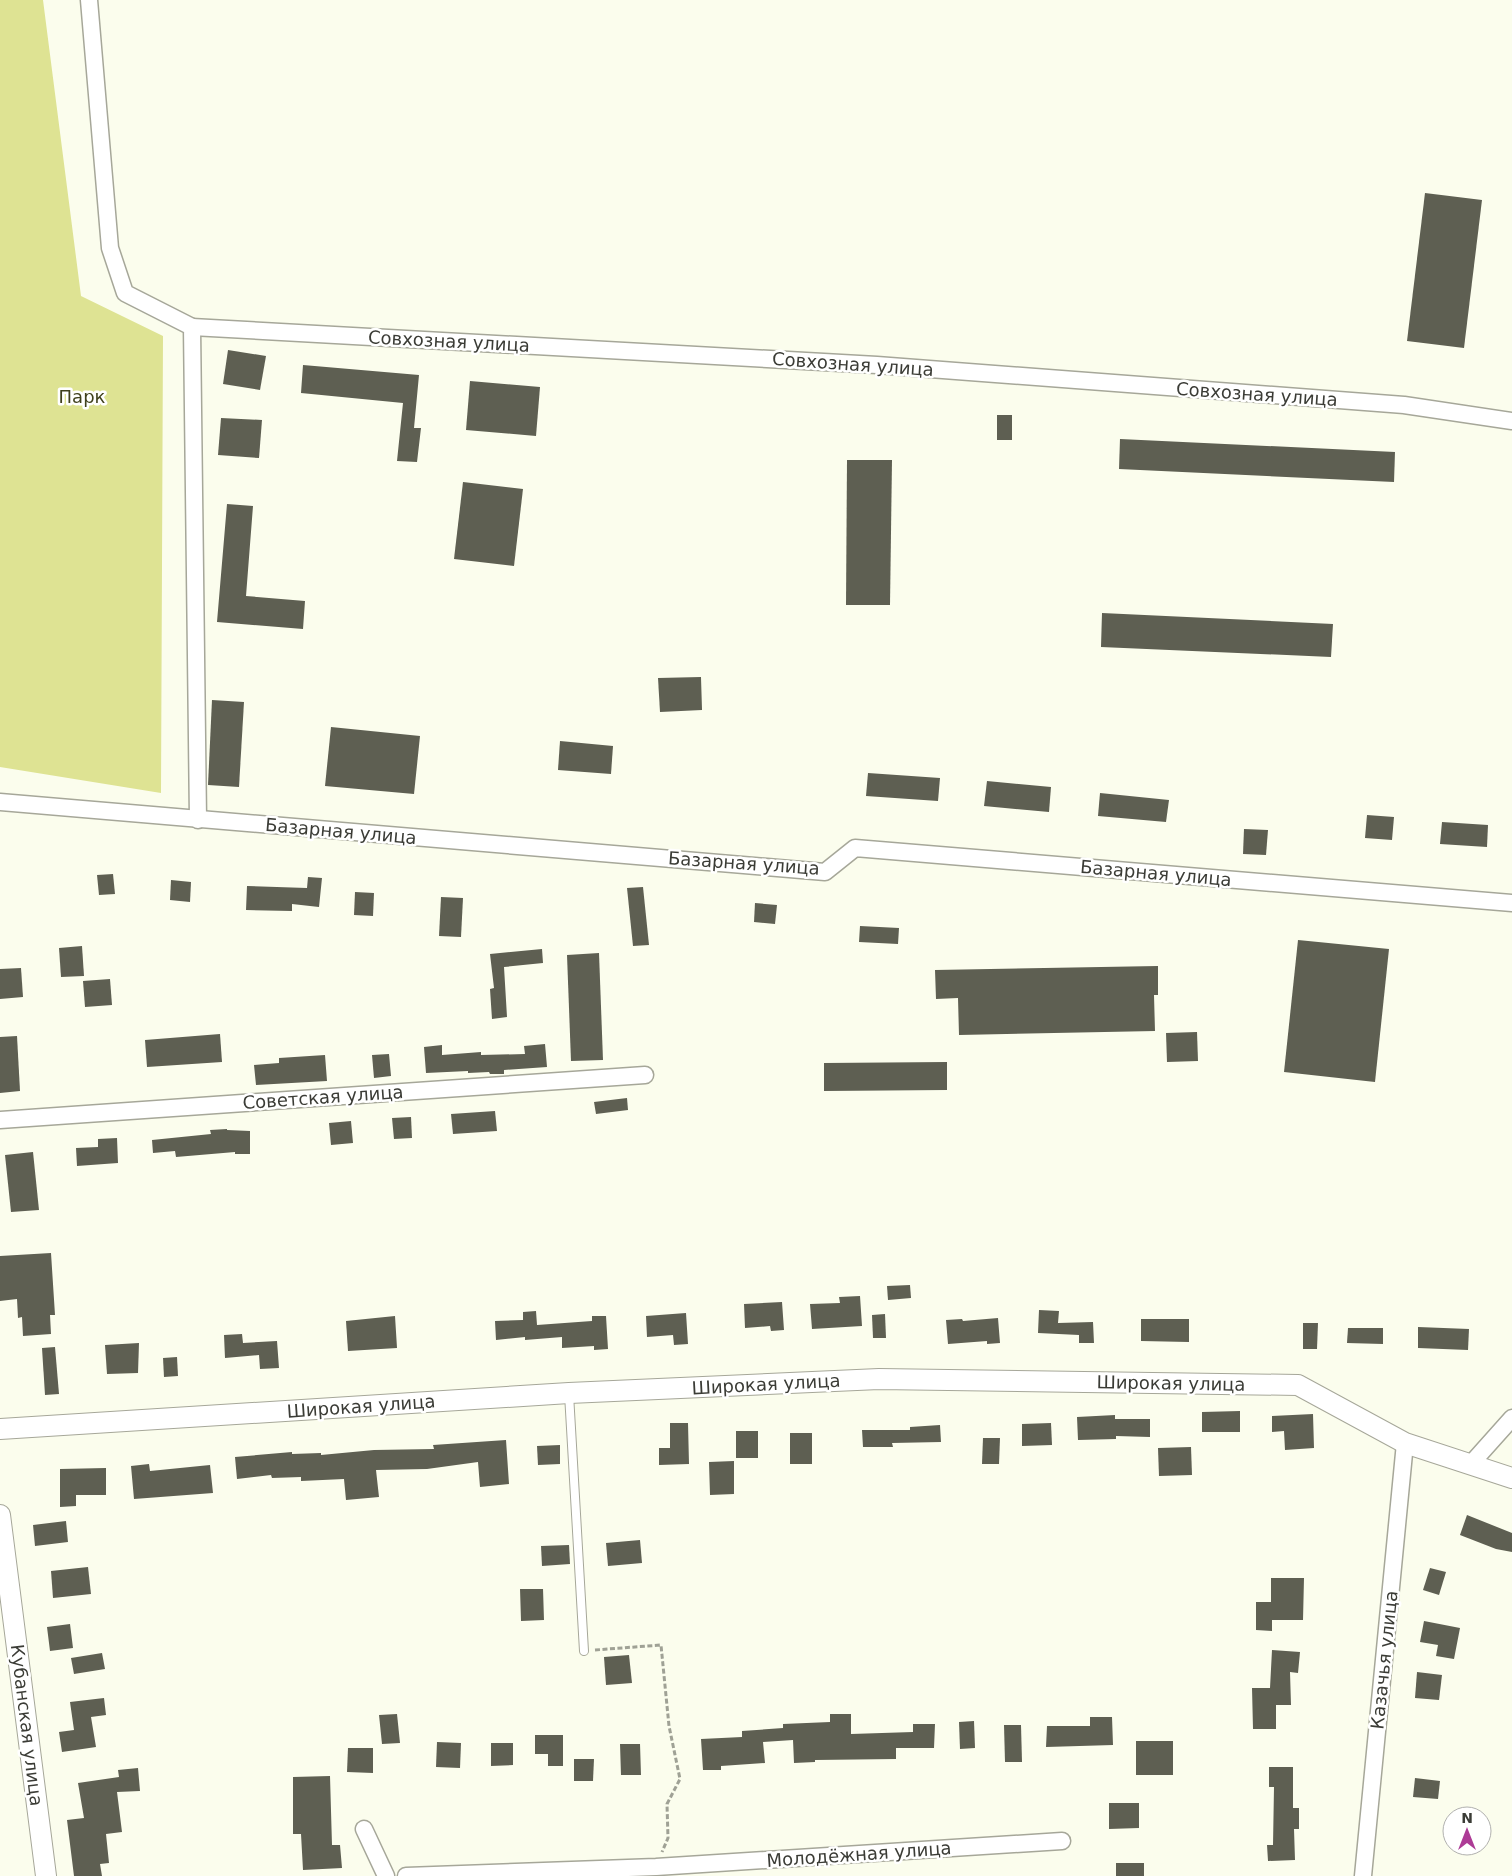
<svg xmlns="http://www.w3.org/2000/svg" width="1512" height="1876" font-family="'DejaVu Sans',sans-serif">
<rect width="100%" height="100%" fill="#fbfded"/>
<path fill="#dee393" d="M0 0H43L81 296 163 336 161 793 0 767Z"/>
<g fill="#5e5f52">
<path d="M1425 193 1482 200 1464 348 1407 341Z"/>
<path d="M228 350 266 356 260 390 223 384Z"/>
<path d="M303 365 419 375 414 428H421L417 462 397 461 403 403 301 393Z"/>
<path d="M470 381 540 387 536 436 466 430Z"/>
<rect x="997" y="415" width="15" height="25"/>
<path d="M221 418 262 420 259 458 218 455Z"/>
<path d="M1120 439 1395 452 1394 482 1119 469Z"/>
<path d="M847 460H892L890 605H846Z"/>
<path d="M463 482 523 489 514 566 454 559Z"/>
<path d="M227 504 253 506 246 596 305 601 303 629 217 622Z"/>
<path d="M1102 613 1333 624 1331 657 1101 647Z"/>
<path d="M701 677 702 710 660 712 658 678Z"/>
<path d="M212 700 244 702 239 787 208 785Z"/>
<path d="M331 727 420 736 414 794 325 786Z"/>
<path d="M560 741 613 746 611 774 558 770Z"/>
<path d="M868 773 940 778 938 801 866 796Z"/>
<path d="M987 781 1051 787 1049 812 984 806Z"/>
<path d="M1100 793 1169 800 1166 822 1098 816Z"/>
<path d="M1367 815 1394 817 1392 840 1365 838Z"/>
<path d="M1442 822 1488 825 1487 847 1440 844Z"/>
<path d="M1244 829 1268 830 1266 855 1243 854Z"/>
<path d="M113 874 115 894 99 895 97 875Z"/>
<path d="M308 877 322 878 319 907 292 904V911L246 910 247 886 307 888Z"/>
<path d="M171 880 191 882 190 902 170 900Z"/>
<path d="M643 887 649 945 633 946 627 888Z"/>
<path d="M355 892 374 893 373 916 354 915Z"/>
<path d="M441 897 463 898 461 937 439 936Z"/>
<path d="M755 903 777 905 775 924 754 922Z"/>
<path d="M860 926 899 928 898 944 859 942Z"/>
<path d="M1298 940 1389 949 1375 1082 1284 1072Z"/>
<path d="M82 946 84 976 61 977 59 948Z"/>
<path d="M542 949 543 963 504 967 507 1017 492 1019 490 989 494 988 490 954Z"/>
<path d="M599 953 603 1060 571 1061 567 955Z"/>
<path d="M1158 966V995H1154L1155 1031 959 1035 958 998 936 999 935 970Z"/>
<path d="M21 968 23 997 0 999V969Z"/>
<path d="M110 979 112 1005 85 1007 83 981Z"/>
<path d="M1197 1032 1198 1061 1167 1062 1166 1033Z"/>
<path d="M220 1034 222 1062 147 1067 145 1040Z"/>
<path d="M17 1036 20 1091 0 1093V1037Z"/>
<path d="M545 1044 547 1067 504 1070V1074H490L489 1072 468 1073V1071L426 1073 424 1047 442 1045V1055L481 1052V1055L525 1054 524 1046Z"/>
<path d="M389 1054 391 1076 374 1078 372 1055Z"/>
<path d="M325 1055 327 1081 256 1085 254 1065 279 1063V1058Z"/>
<path d="M947 1062V1090L824 1091V1063Z"/>
<path d="M627 1098 628 1110 596 1114 594 1102Z"/>
<path d="M495 1111 497 1131 453 1134 451 1114Z"/>
<path d="M411 1117 412 1138 394 1139 392 1118Z"/>
<path d="M351 1121 353 1143 331 1145 329 1123Z"/>
<path d="M227 1129V1130L250 1131V1154H235V1152L176 1157 175 1151 153 1153 152 1140 211 1134 210 1130Z"/>
<path d="M117 1138 118 1163 77 1166 76 1148 98 1147V1139Z"/>
<path d="M33 1152 39 1210 11 1212 5 1155Z"/>
<path d="M51 1253 55 1315H50L51 1334 23 1336 22 1317 18 1318 17 1299 0 1301V1256Z"/>
<path d="M910 1285 911 1298 888 1300 887 1286Z"/>
<path d="M860 1296 862 1326 812 1329 810 1304 840 1303 839 1297Z"/>
<path d="M782 1302 784 1330 771 1331 770 1326 745 1328 744 1304Z"/>
<path d="M1039 1310 1059 1311 1058 1323 1093 1322 1094 1343H1079V1335L1038 1333Z"/>
<path d="M536 1311 537 1325 592 1321V1316H606L608 1349 594 1350V1346L562 1348V1337L525 1340V1337L496 1340 495 1321 523 1320V1312Z"/>
<path d="M686 1313 688 1344 674 1345 673 1335 647 1337 646 1316Z"/>
<path d="M885 1314 886 1338H873L872 1315Z"/>
<path d="M395 1316 397 1348 348 1351 346 1321Z"/>
<path d="M998 1318 1000 1343 987 1344V1341L948 1344 946 1320 962 1319 963 1321Z"/>
<path d="M1141 1319H1189V1342L1141 1341Z"/>
<path d="M1303 1323H1318L1317 1349H1303Z"/>
<path d="M1418 1327 1469 1329 1468 1350 1418 1348Z"/>
<path d="M1348 1328H1383V1344L1347 1343Z"/>
<path d="M242 1334 243 1343 277 1341 279 1368 260 1369 259 1355 225 1358 224 1335Z"/>
<path d="M139 1343 138 1373 107 1374 105 1345Z"/>
<path d="M55 1347 59 1394 45 1395 42 1348Z"/>
<path d="M177 1357 178 1376 164 1377 163 1358Z"/>
<path d="M1240 1411V1432H1202V1412Z"/>
<path d="M1313 1414 1314 1448 1285 1450 1284 1431 1272 1432V1416Z"/>
<path d="M1115 1415V1419H1150V1437L1116 1436V1439L1078 1440 1077 1417Z"/>
<path d="M670 1423H688L689 1464 659 1465V1448H670Z"/>
<path d="M1051 1423 1052 1445 1022 1446V1424Z"/>
<path d="M940 1425 941 1442 892 1443 893 1447H863L862 1430H910V1427Z"/>
<rect x="736" y="1431" width="22" height="27"/>
<rect x="790" y="1433" width="22" height="31"/>
<path d="M983 1438H1000L999 1464H982Z"/>
<path d="M506 1440 509 1484 480 1487 478 1462 427 1469 376 1470 379 1497 346 1500 344 1479 301 1481V1477L272 1478 271 1475 237 1479 235 1457 292 1452V1454L321 1453V1455L374 1450 434 1449 433 1445Z"/>
<path d="M560 1445V1464L538 1465 537 1446Z"/>
<path d="M1191 1447 1192 1475 1159 1476 1158 1448Z"/>
<path d="M734 1461V1494L710 1495 709 1462Z"/>
<path d="M149 1464 150 1471 210 1465 213 1493 134 1499 131 1466Z"/>
<path d="M106 1468V1495H76V1506L60 1507V1469Z"/>
<path d="M1467 1515 1512 1533V1552L1496 1549 1460 1535Z"/>
<path d="M66 1521 68 1542 35 1546 33 1525Z"/>
<path d="M640 1540 642 1563 608 1566 606 1543Z"/>
<path d="M569 1545 570 1564 542 1566 541 1546Z"/>
<path d="M88 1567 91 1594 53 1598 51 1571Z"/>
<path d="M1430 1568 1446 1572 1439 1595 1423 1590Z"/>
<path d="M1271 1578H1304L1303 1620H1272V1631L1256 1630V1602H1271Z"/>
<path d="M520 1589H543L544 1620 521 1621Z"/>
<path d="M1424 1621 1460 1628 1454 1659 1436 1656 1438 1645 1420 1642Z"/>
<path d="M70 1624 73 1648 50 1651 47 1627Z"/>
<path d="M1272 1650 1300 1652 1298 1673 1290 1672 1291 1705H1276V1729H1253L1252 1688H1270Z"/>
<path d="M102 1653 105 1669 74 1674 71 1658Z"/>
<path d="M629 1655 632 1683 606 1685 604 1657Z"/>
<path d="M1417 1672 1442 1675 1439 1700 1415 1698Z"/>
<path d="M104 1698 106 1715 91 1717 96 1747 62 1752 59 1732 74 1730 70 1702Z"/>
<path d="M397 1714 400 1743 382 1744 379 1715Z"/>
<path d="M830 1714H851V1734L913 1732V1724H935L934 1748H896V1759L815 1760V1762L794 1763 793 1740 763 1742 765 1763 721 1766V1770H703L701 1739 742 1737V1731L783 1728V1724L830 1722Z"/>
<path d="M1090 1717H1112L1113 1745 1046 1747 1047 1726H1090Z"/>
<path d="M974 1721 975 1748 960 1749 959 1722Z"/>
<path d="M1004 1725H1021L1022 1762H1005Z"/>
<path d="M535 1735H563V1766H548V1754H535Z"/>
<rect x="1136" y="1741" width="37" height="34"/>
<path d="M437 1742 461 1743 460 1768 436 1767Z"/>
<path d="M491 1743H513V1765L491 1766Z"/>
<path d="M620 1744H640L641 1775H621Z"/>
<path d="M348 1748H373V1773L347 1772Z"/>
<path d="M574 1759H594L593 1781H574Z"/>
<path d="M1269 1767H1293V1808H1299V1829H1294L1295 1860 1268 1861 1267 1845H1273L1274 1787H1269Z"/>
<path d="M138 1768 140 1791 117 1792 122 1832 106 1834 109 1863 100 1864 102 1876H74L67 1820 84 1818 78 1783 119 1777 118 1770Z"/>
<path d="M330 1776 332 1845H340L342 1868 303 1870 301 1834H293V1777Z"/>
<path d="M1415 1778 1440 1781 1438 1799 1413 1797Z"/>
<path d="M1109 1803H1139V1828L1109 1829Z"/>
<rect x="1116" y="1863" width="28" height="13"/>
</g>
<g fill="none" stroke-linecap="round" stroke-linejoin="round">
<defs>
<path id="service" d="M569 1394 584 1651"/>
<g id="minor">
<path d="M89 0 110 248 125 293 192 327 198 820"/>
<path d="M192 327 877 365 1404 405 1512 421"/>
<path d="M0 802 825 872 855 848 1512 903"/>
<path d="M0 1120 645 1075"/>
<path d="M1470 1465 1512 1418"/>
<path d="M364 1829 386 1876"/>
<path d="M406 1876 656 1867 1062 1841"/>
<path d="M1363 1876 1405 1443"/>
</g>
<g id="tertiary">
<path d="M0 1429 569 1393 879 1379 1298 1385 1405 1443 1512 1478"/>
<path d="M0 1515 46 1876"/>
</g>
</defs>
<use href="#service" stroke="#a6a799" stroke-width="10"/>
<use href="#minor" stroke="#a6a799" stroke-width="19"/>
<use href="#tertiary" stroke="#a6a799" stroke-width="22"/>
<path stroke="#9fa195" stroke-width="3" stroke-dasharray="5 2.5" stroke-linecap="butt" d="M595 1650 661 1645 669 1726 680 1779 667 1804 668 1838 662 1852"/>
<use href="#service" stroke="#fff" stroke-width="8"/>
<use href="#minor" stroke="#fff" stroke-width="16"/>
<use href="#tertiary" stroke="#fff" stroke-width="20"/>
</g>
<g text-anchor="middle" dominant-baseline="central" stroke-width="5" stroke-linejoin="round" paint-order="stroke">
<g font-size="18" fill="#3b3c36" stroke="#fff">
<text transform="translate(449 341) rotate(3)">Совхозная улица</text>
<text transform="translate(853 364) rotate(4)">Совхозная улица</text>
<text transform="translate(1257 394) rotate(4)">Совхозная улица</text>
<text transform="translate(341 831) rotate(5)">Базарная улица</text>
<text transform="translate(744 863) rotate(4)">Базарная улица</text>
<text transform="translate(1156 873) rotate(5)">Базарная улица</text>
<text transform="translate(323 1097) rotate(-4)">Советская улица</text>
<text transform="translate(1171 1383) rotate(1)">Широкая улица</text>
<text transform="translate(766 1384) rotate(-3)">Широкая улица</text>
<text transform="translate(361 1406) rotate(-4)">Широкая улица</text>
<text transform="translate(1384 1660) rotate(-84)">Казачья улица</text>
<text transform="translate(27 1725) rotate(83)">Кубанская улица</text>
<text transform="translate(859 1854) rotate(-4)">Молодёжная улица</text>
</g>
<g font-size="18" fill="#3f401c" stroke="#fff">
<text x="82" y="396">Парк</text>
</g>
</g>
<g transform="translate(1467 1831)"><circle r="24" fill="#ffffff" stroke="#b1b1af"/>
<path d="M0-4L9 19L0 12L-9 19Z" fill="#ad3b96"/>
<text y="-8" font-size="14" font-weight="bold" text-anchor="middle" fill="#3b3c36">N</text>
</g>
</svg>
